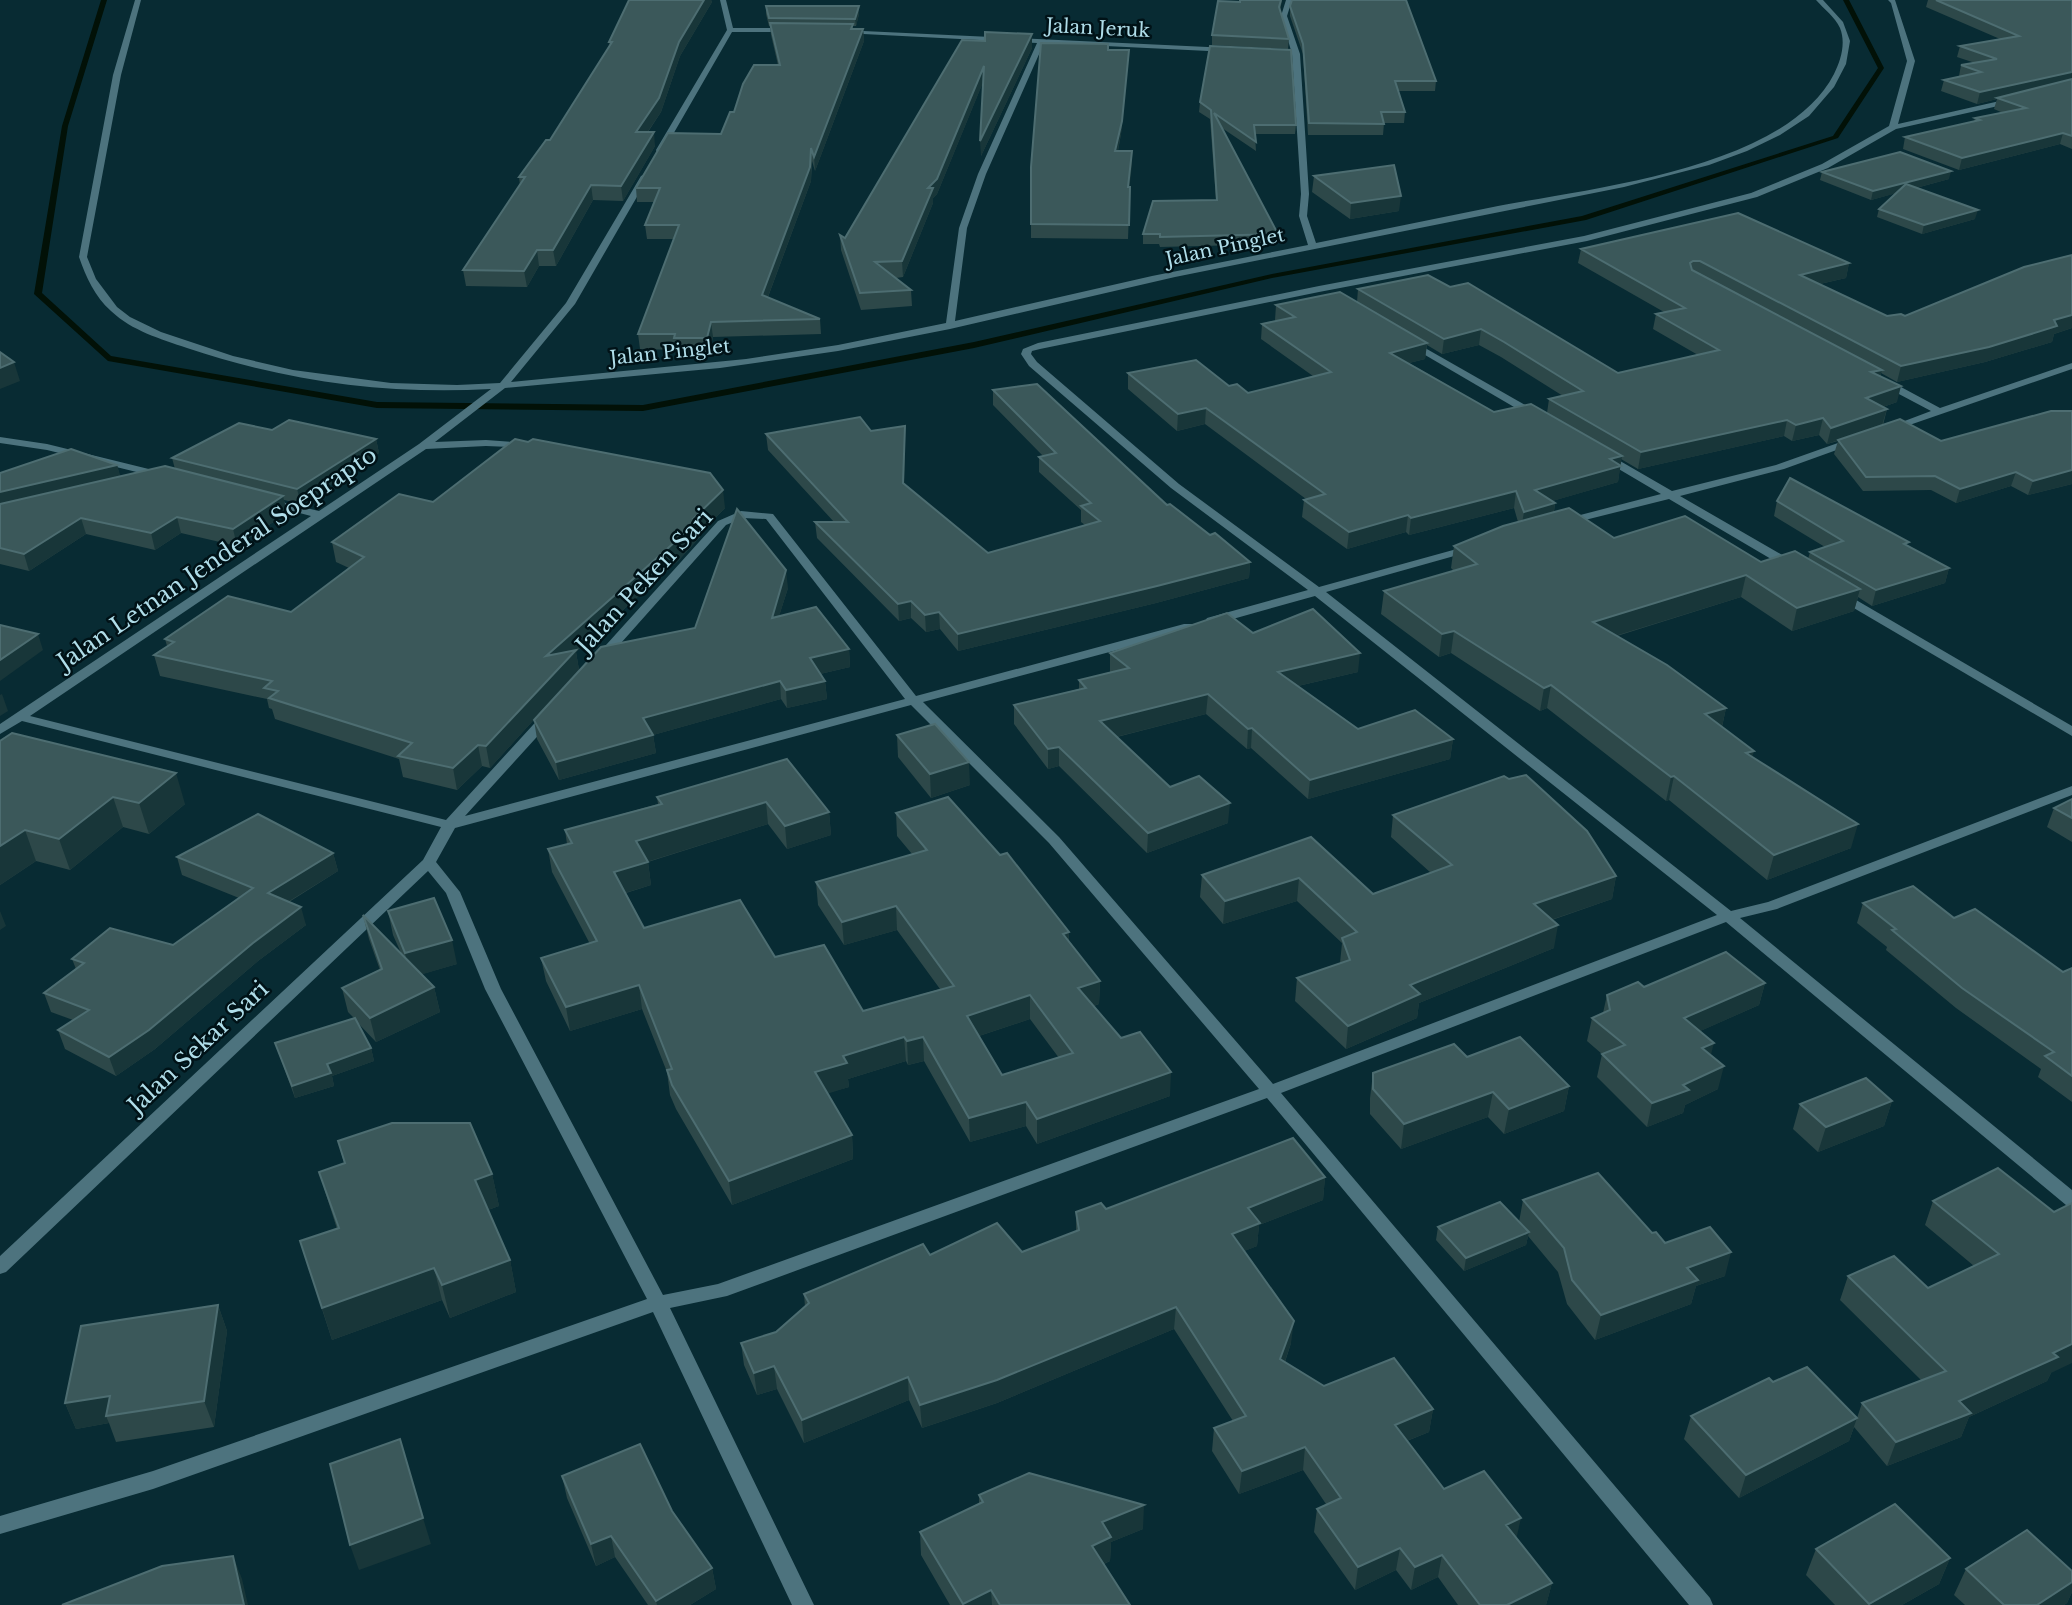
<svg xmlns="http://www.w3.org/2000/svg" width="2072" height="1605" font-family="'Libre Baskerville',serif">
<rect width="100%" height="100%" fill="#082b33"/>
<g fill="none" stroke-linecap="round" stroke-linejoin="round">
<path fill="#021107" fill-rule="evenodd" d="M101 0H107L68 126 42 293 111 356 377 402 643 405 974 342 1272 274 1582 216 1833 136 1878 68 1843 0H1849L1884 68 1838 138 1586 220 1272 278 974 348 643 411 377 408 108 361 34 294 62 126Z"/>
<g fill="#4d737e" fill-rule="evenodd">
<path d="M135 0H141L121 75 87 257 96 279 117 307 130 317 161 332 233 356 293 370 391 383 457 385 500 383 566 303 641 176 645 174 649 176 575 304 511 382 746 359 838 345 946 323 959 228 978 174 1037 43 844 33 842 30 1229 48 1233 50 1229 52 1044 43 986 174 967 228 955 321 1152 276 1308 245 1299 216 1301 194 1292 54 1281 16 1286 0H1292L1287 16 1300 54 1309 194 1307 216 1316 243C1377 231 1437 218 1498 206 1592 188 1786 168 1834 74 1841 60 1846 43 1840 28 1835 17 1824 9 1816 0H1823L1843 22 1850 41 1846 64 1834 87 1809 116 1780 135 1747 151 1709 165 1624 187 1175 277 950 329 838 351 720 368 505 388 435 442 486 440 526 443 530 444V448L486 446 426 449 30 716 446 820 543 714H553L555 717 465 816 905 699 766 519 743 518 726 525 605 661H597L595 658 597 655 718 521 741 511 773 514 916 696 1184 624H1192L1194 627 1192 630 923 702 1059 837 1273 1084 1717 915 1315 596 1215 624H1207L1205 621 1207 618 1308 590 1171 488 1029 366 1021 354 1023 349 1038 343 1319 286 1584 236 1751 193 1822 164 1889 126 1907 61 1891 3 1888 0H1895L1915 61 1898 124 2013 98 2017 100 2016 102 1896 129 1828 168 1757 197 1587 241 1319 292 1040 349 1032 351 1031 354 1037 362 1179 484 1319 587 1464 547H1472V551L1326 592 1731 911 1768 902 2072 786V795L1777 909 1740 918 2072 1190V1207L2066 1205 1726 922 1281 1093 1710 1598 1713 1605H1689L1267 1098 727 1296 670 1308 814 1605H792L653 1312 153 1489 0 1534V1516L153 1471 647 1299 485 989 446 893 428 871 6 1272 0 1274V1256L423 860 441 827 22 721 0 734V724L311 516 265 504V500L269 499 319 511 419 444 491 389C387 395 285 381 187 348 161 339 132 331 111 311 95 297 86 277 79 257L113 75ZM911 705 1049 843 1259 1089 718 1284 663 1295 501 989 460 892 436 862 455 828Z"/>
<path d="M720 0H726L733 28H788L791 30 788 32H732L664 150 657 152 656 150 727 30Z"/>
<path d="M1411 340 1539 413 1540 415 1539 417H1531L1408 345 1406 343Z"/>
<path d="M2072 363V369L1895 430 1891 431 1886 428 1931 411 1880 384V380H1888L1940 408Z"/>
<path d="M0 437 47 444 165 473 166 475 161 478 47 450 0 443Z"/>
<path d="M1852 438 1857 441 1856 443 1784 469 1680 496 1796 563V569H1788L1669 499 1565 525 1559 522 1561 520 1661 494 1600 458V454H1608L1672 491 1776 465Z"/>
<path d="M1839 590 2072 726V736L1835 597 1833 594 1835 591Z"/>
</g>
</g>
<g fill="#2d4849" fill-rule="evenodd">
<path d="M629 0H711L712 2 680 56 661 112 648 132 655 146 623 201 593 200 556 266H539L527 287 466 286 463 270 520 186 519 177 550 140 610 46 609 42Z"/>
<path d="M1240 0H1282L1280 11 1289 39 1288 49 1212 45V35L1240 2Z"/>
<path d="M1928 0H2072V149L2060 144 1959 170 1903 149 1905 137 1974 121 1975 118 2003 113 1994 109 1997 99 1977 104 1941 91 1944 80 1960 77 1959 76 1961 65 1975 63 1957 57 1960 46 2000 39 1926 7Z"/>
<path d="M766 6H859V14L856 26H853V29H863L864 41 815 171 812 161 811 181 768 297 820 319 821 334 713 337 709 353 676 354 675 350 640 349 638 334 674 239H647L645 225 655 202H637L636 188 721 134 778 65 771 35 770 26H769L766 14Z"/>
<path d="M1290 6 1436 81 1435 91H1398L1405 112 1404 123H1384L1383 135H1308L1303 54 1290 16Z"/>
<path d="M1032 34V48L981 156 983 82 937 194 933 198V203L903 277 896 278 911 290 912 306 861 310 841 250 840 235 845 238 985 41Z"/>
<path d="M1108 50H1129L1121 134 1118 151H1132L1129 187H1130L1128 239 1031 238V167Z"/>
<path d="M1200 102 1296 125 1295 134H1255L1256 151 1222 128 1278 234 1277 244 1160 247 1159 244H1143V234L1216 200 1210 119 1199 112Z"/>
<path d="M1822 172 1949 179 1916 188 1975 219 1922 234 1877 217 1879 209 1896 193 1871 200 1820 180Z"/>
<path d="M1314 176 1399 211 1350 219 1312 192Z"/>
<path d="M1581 249 1849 263 1846 278 1820 284 1887 316H1905L2072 255V328L2054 334 2052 342 1985 362 1897 382 1881 373V377L1897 402 1883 407 1887 409 1883 425 1941 441 2072 411V484L2028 495 2011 486 1956 503 1931 490 1863 491 1834 454 1838 441 1827 444 1819 435 1792 441 1784 436 1638 469 1621 459 1618 482 1552 501 1555 503 1554 512 1614 538 1761 562 1808 559 1810 552 1825 547 1774 516 1777 501 1908 546 1949 568 1945 583 1872 606 1858 597 1854 611 1792 631 1741 597 1617 636 1726 708 1722 727 1752 757 1851 848 1767 880 1669 800 1666 801 1547 708 1540 711 1451 653 1439 657 1381 614 1384 591 1454 571 1451 568 1454 546 1518 522 1514 508 1409 535 1406 532 1347 549 1302 517 1304 500 1306 499 1205 424 1177 431 1128 389V373L1229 386 1248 393 1313 376 1261 339 1262 324 1277 321 1275 320 1276 305 1357 302 1358 289 1450 287 1618 373 1698 355 1653 329 1656 314 1664 312 1578 263ZM1427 345 1442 354 1479 345 1501 357 1563 396 1549 399 1547 413 1494 412 1409 363 1425 359Z"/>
<path d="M993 390 1167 505 1250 562 1249 578 1156 603 958 651 940 629 926 632 911 618 899 621 817 538 815 522H834L768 450 766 434 871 431 905 426 904 484 988 553 1085 525 1081 522V510L1039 472V457L1043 456 993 405Z"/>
<path d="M272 430 376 439 379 453 301 504 284 500 287 513 237 546 181 533 155 550 86 534 29 571 0 564V473L117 465 120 477 175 469 172 458Z"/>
<path d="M433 502 725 508 700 534V537L679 560 576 652 579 670 490 768 482 766 457 790 403 777 399 759 275 719 272 709 269 708 267 699 160 676 154 655 167 646 165 639 291 612 349 568 336 562 332 542Z"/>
<path d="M788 588 779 616 849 649 850 667 820 674 825 681 827 699 787 708 781 699 653 735 656 753 559 780 537 739 534 720 695 628Z"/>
<path d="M1253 633 1358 672 1298 686 1358 729 1453 739 1450 759 1308 799 1251 748 1247 749 1206 714 1117 737 1170 787 1228 823 1147 853 1059 766 1048 769 1014 724V705L1079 689V680L1110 672V653Z"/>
<path d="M897 735 970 785 931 798 898 757Z"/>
<path d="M0 741 185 804 149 834 123 827 70 870 36 861 0 885Z"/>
<path d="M787 759 829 812 831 835 787 849 768 824 648 862 651 885 626 893 644 928 775 957 863 1011 940 989 897 930 844 945 818 905 816 882 912 854 897 836 896 813 1069 932V941L1100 981 1099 1004 1094 1006 1170 1096 1037 1144 1026 1126 970 1142 924 1061 908 1065 906 1061 848 1079 849 1087 827 1093 852 1135 853 1159 732 1205 676 1109 670 1095 667 1072 642 1009 570 1031 546 981 541 958 590 944 552 872 548 849 567 844 565 830 658 804 657 797ZM1030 1019 1059 1058 1002 1075 979 1036Z"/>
<path d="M2072 799V842L2047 827 2054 808Z"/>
<path d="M1393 815 1616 876 1612 899 1552 920 1554 948 1419 1003 1417 1018 1346 1049 1295 1001 1297 978 1340 963 1342 943 1297 901 1223 924 1200 897 1202 875 1311 837 1373 894 1431 873 1391 837Z"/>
<path d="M333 853 338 871 289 902 306 925 258 961 155 1049 116 1076 65 1049 58 1030 73 1020 51 1012 44 993 76 969 72 959 173 945 239 898 182 875 177 857Z"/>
<path d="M1863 903 1954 918 2063 972 2072 968V1102L2038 1077 2041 1069 1956 1008 1886 950 1887 947 1857 923Z"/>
<path d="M388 911 457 964 422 974 434 987 440 1012 376 1042 357 1022 371 1048 374 1061 332 1076 334 1086 295 1098 275 1043 354 1018 348 1012 342 988 380 970 369 939 363 915 401 953 393 935Z"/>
<path d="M1765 983 1759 1005 1700 1031 1711 1056 1718 1089 1685 1105 1683 1113 1647 1127 1597 1077 1602 1054 1587 1041 1592 1018 1603 1013 1607 995 1644 987Z"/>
<path d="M1467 1057 1569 1086 1564 1111 1504 1134 1488 1117 1401 1149 1370 1114V1098L1373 1073Z"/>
<path d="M1892 1101 1884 1126 1818 1152 1793 1129 1800 1104Z"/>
<path d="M338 1141 492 1174 499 1206 488 1210 510 1260 516 1292 450 1318 442 1300 332 1340 300 1241 337 1229 319 1172 344 1163Z"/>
<path d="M1998 1168 2051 1373 2047 1381 1969 1417 1961 1437 1887 1466 1854 1427 1849 1441 1739 1498 1684 1439 1691 1416 1773 1382 1857 1418 1862 1403 1921 1380 1840 1300 1848 1276 1928 1288 1974 1266 1925 1225 1933 1201Z"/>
<path d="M1325 1177 1323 1200 1259 1225 1257 1246 1244 1251 1291 1343 1285 1362 1324 1386 1433 1409 1429 1432 1407 1441 1444 1489 1516 1538 1552 1583 1546 1605H1458L1438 1577 1411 1590 1396 1570 1355 1590 1314 1532 1317 1509 1326 1504 1303 1470 1239 1494 1212 1451 1214 1428 1233 1421 1174 1329 997 1403 922 1428 909 1400 804 1443 777 1389 757 1395 744 1365 741 1343 776 1332 805 1307 804 1294 930 1255 1022 1252 1076 1231V1212L1106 1209Z"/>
<path d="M1523 1200 1652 1233 1665 1243 1725 1276 1696 1286 1691 1304 1595 1340 1567 1304 1558 1272 1528 1236 1526 1245 1464 1271 1436 1240 1438 1227 1519 1222Z"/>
<path d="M218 1305 227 1331 214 1427 116 1442 109 1423 76 1429 65 1403Z"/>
<path d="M562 1476 672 1511 712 1568 716 1589 690 1605H648L615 1557 596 1566 567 1498Z"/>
<path d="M979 1495 1143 1529 1111 1542 1110 1561 1104 1564 1130 1605H950L921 1555 920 1532 979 1504Z"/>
<path d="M1816 1549 1950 1558 1939 1584 1902 1605H1835L1806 1575Z"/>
<path d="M1966 1569 2072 1571V1592L2067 1603 2064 1605H1965L1954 1595Z"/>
</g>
<g fill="#183639">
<path d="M704 0H711L712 2 680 56 661 112 638 146 636 132 679 42Z"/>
<path d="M859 6V14L856 26 855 19Z"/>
<path d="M863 29 864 41 815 171 814 157Z"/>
<path d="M1032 34V48L981 156 980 141Z"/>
<path d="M1129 50 1121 134 1115 165V151Z"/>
<path d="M984 66V80L937 194 933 198V203L903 277 902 261 928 188Z"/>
<path d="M2072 72V80L1977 104 1980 92Z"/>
<path d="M654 132 655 146 623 201 621 186Z"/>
<path d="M2063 133 2060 144 1959 170 1962 158Z"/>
<path d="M811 148V181L763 310 762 295Z"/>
<path d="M1132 151V165L1128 201V187Z"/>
<path d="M1951 171 1949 179 1871 200 1873 191Z"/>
<path d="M591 185 593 200 556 266 553 250Z"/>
<path d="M1401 196 1399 211 1350 219 1351 203Z"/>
<path d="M1978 210 1975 219 1922 234 1924 225Z"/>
<path d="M537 250 539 266 527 287 524 271Z"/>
<path d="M1849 263 1846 278 1797 289 1800 275Z"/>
<path d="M2072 315V328L2054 334 2052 342 1985 362 1897 382 1901 366Z"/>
<path d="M711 322 713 337 709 353 707 338Z"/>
<path d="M1481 329 1479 345 1442 354 1444 339Z"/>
<path d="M1427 343 1425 359 1389 368 1390 353Z"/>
<path d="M14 362 20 381 0 389V368Z"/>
<path d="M1882 370 1878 386 1871 372Z"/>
<path d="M1901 386 1897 402 1862 414 1866 398Z"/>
<path d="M1206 408 1205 424 1177 431 1178 414Z"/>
<path d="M1887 409 1882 425 1827 444 1831 428Z"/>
<path d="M1823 418 1819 435 1792 441 1796 425Z"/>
<path d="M1787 420 1784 436 1638 469 1641 452Z"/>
<path d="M905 426V441L904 499 903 483Z"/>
<path d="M376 439 379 453 301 504 297 489Z"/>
<path d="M1622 456 1618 482 1532 507 1535 490 1610 459Z"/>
<path d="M117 465 122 481 0 509V492Z"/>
<path d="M2072 470V484L2028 495 2033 481Z"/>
<path d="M2016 472 2011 486 1956 503 1960 489Z"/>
<path d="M723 490 725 508 700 534V537L679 560 576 652 579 670 490 768 486 746 546 656Z"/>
<path d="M1516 491 1514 508 1409 535 1411 518Z"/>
<path d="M283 496 287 513 237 546 233 529Z"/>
<path d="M1555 503 1552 521 1521 529 1524 512Z"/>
<path d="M1408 515 1406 532 1347 549 1349 532Z"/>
<path d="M177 517 181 533 155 550 151 533Z"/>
<path d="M81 518 86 534 29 571 24 554Z"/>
<path d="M1250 562 1249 578 1156 603 958 651V634Z"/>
<path d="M1949 568 1945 583 1872 606 1876 590Z"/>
<path d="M786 570 788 588 773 635 772 618Z"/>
<path d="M1746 575 1741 597 1589 644 1593 622Z"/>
<path d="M1860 589 1854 611 1792 631 1797 608Z"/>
<path d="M911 601V618L899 621 898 604Z"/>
<path d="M939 612 940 629 926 632 925 615Z"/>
<path d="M1454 631 1451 653 1439 657 1442 634Z"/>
<path d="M38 634 43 650 0 681V660Z"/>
<path d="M849 649 850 667 811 676 810 658Z"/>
<path d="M1360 653 1358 672 1276 691 1278 672Z"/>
<path d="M780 681 781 699 646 737 643 718Z"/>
<path d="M825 681 827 699 787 708 786 690Z"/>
<path d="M1551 685 1547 708 1540 711 1544 688Z"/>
<path d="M2 694 8 711 0 716V695Z"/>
<path d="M1208 694 1206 714 1100 741V721Z"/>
<path d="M1726 708 1721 731 1705 714Z"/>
<path d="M1252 728 1251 748 1247 749 1248 729Z"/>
<path d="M653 735 656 753 559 780 556 762Z"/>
<path d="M1453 739 1450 759 1308 799 1310 780Z"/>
<path d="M478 745 482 766 457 790 453 768Z"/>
<path d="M1059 747V766L1048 769V749Z"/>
<path d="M1754 751 1748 774 1746 753Z"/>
<path d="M969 762 970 785 931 798 930 774Z"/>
<path d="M176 773 185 804 149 834 139 803Z"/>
<path d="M1674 776 1669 800 1666 801 1671 777Z"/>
<path d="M113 797 123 827 70 870 59 839Z"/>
<path d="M766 802 768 824 640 864 636 841Z"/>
<path d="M1230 803 1228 823 1147 853 1148 833Z"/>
<path d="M829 812 831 835 787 849 785 826Z"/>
<path d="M1858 824 1851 848 1767 880 1774 855Z"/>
<path d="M25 830 36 861 0 885V846Z"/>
<path d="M333 853 338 871 273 911 268 893Z"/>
<path d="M648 862 651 885 618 895 614 872Z"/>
<path d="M1616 876 1612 899 1530 927 1534 904Z"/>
<path d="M1299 878 1297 901 1223 924 1225 901Z"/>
<path d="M896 906 897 930 844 945 842 922Z"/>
<path d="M301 907 306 925 258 961 155 1049 116 1076 109 1057 253 943Z"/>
<path d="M0 911 6 926 0 930Z"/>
<path d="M1558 925 1554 948 1419 1003 1417 1018 1346 1049 1348 1026 1410 985Z"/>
<path d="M1069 932 1068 955 1063 934Z"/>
<path d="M452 940 457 964 410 978 405 953Z"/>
<path d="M1100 981 1099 1004 1078 1011V988Z"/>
<path d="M1765 983 1759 1005 1678 1041 1684 1018Z"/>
<path d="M639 985 642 1009 570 1031 566 1007Z"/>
<path d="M434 987 440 1012 376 1042 370 1018Z"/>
<path d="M1030 995V1019L967 1040V1016Z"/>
<path d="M904 1037 906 1061 848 1079 849 1087 817 1097 815 1072 843 1056Z"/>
<path d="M923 1037 924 1061 908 1065 907 1041Z"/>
<path d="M1714 1043 1708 1066 1702 1048Z"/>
<path d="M371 1048 374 1061 332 1076 334 1086 295 1098 292 1086 327 1064Z"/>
<path d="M1724 1066 1718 1089 1685 1105 1683 1113 1647 1127 1652 1103 1683 1085Z"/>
<path d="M1171 1072 1170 1096 1037 1144V1119Z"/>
<path d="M1569 1086 1564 1111 1504 1134 1509 1109Z"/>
<path d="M1493 1092 1488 1117 1401 1149 1404 1124Z"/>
<path d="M1892 1101 1884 1126 1818 1152 1826 1127Z"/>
<path d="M1026 1102V1126L970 1142 969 1118Z"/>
<path d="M852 1135 853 1159 732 1205 729 1181Z"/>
<path d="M492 1174 499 1206 482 1212 475 1180Z"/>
<path d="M1325 1177 1323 1200 1259 1225 1257 1246 1230 1257 1232 1234 1248 1208Z"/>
<path d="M1529 1232 1526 1245 1464 1271 1466 1258Z"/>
<path d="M1731 1252 1725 1276 1696 1286 1691 1304 1595 1340 1601 1315 1687 1268Z"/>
<path d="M510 1260 516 1292 450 1318 442 1285Z"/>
<path d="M434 1268 442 1300 332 1340 322 1308Z"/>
<path d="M218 1305 227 1331 214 1427 204 1401Z"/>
<path d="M1176 1307 1174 1329 997 1403 922 1428 920 1405Z"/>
<path d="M1294 1321 1291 1343 1278 1382 1280 1359Z"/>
<path d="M2072 1344V1363L2051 1373 2047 1381 1969 1417 1961 1437 1887 1466 1896 1442 1959 1401Z"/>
<path d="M774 1366 777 1389 757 1395 754 1373Z"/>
<path d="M908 1377 909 1400 804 1443 802 1420Z"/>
<path d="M110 1396 106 1416 109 1423 76 1429 65 1403Z"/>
<path d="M1433 1409 1429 1432 1391 1447 1395 1425Z"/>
<path d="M1857 1418 1849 1441 1739 1498 1746 1475Z"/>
<path d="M1305 1447 1303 1470 1239 1494 1242 1471Z"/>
<path d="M1144 1505 1143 1529 1111 1542 1110 1561 1091 1569 1092 1546 1102 1522Z"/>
<path d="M423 1518 431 1544 359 1570 350 1545Z"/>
<path d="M1521 1518 1516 1540 1506 1525Z"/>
<path d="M611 1536 615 1557 596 1566 591 1544Z"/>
<path d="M1400 1548 1396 1570 1355 1590 1358 1567Z"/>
<path d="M1442 1555 1438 1577 1411 1590 1415 1567Z"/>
<path d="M233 1556 242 1579 248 1605H244Z"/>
<path d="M1950 1558 1939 1584 1902 1605H1869Z"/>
<path d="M712 1568 716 1589 690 1605H657L656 1601Z"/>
<path d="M2072 1582V1592L2067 1603 2064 1605H2037Z"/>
<path d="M1552 1583 1546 1605H1507Z"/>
<path d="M991 1590 992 1605H963V1604Z"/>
</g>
<g fill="#3b585a" stroke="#4d6d71" stroke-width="2" fill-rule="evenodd">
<path d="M629 0H704L679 42 659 98 636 132H654L621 186 591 185 553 250H537L524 271 463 270 525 177H519L546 140H550L612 42H609Z"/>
<path d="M1240 0H1281L1279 7 1289 39 1212 35 1218 1 1240 2Z"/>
<path d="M1292 0H1406L1436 81H1395L1405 112H1381L1384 124 1309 123 1303 44 1290 6Z"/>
<path d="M1936 0H2072V72L1980 92 1944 80 1981 72 1961 65 1997 59 1960 46 2019 36Z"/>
<path d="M766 6H859L855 19 769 18Z"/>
<path d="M770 23 853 24 851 29H863L814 157 811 148 810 167 762 295 820 319 711 322 707 338H674L675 334H638L679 225H645L660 188H636L668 133 721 134 730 112H734L743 84 754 65H780Z"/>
<path d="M985 32 1032 34 980 141 984 66 937 179 928 188H933L902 261 875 262 911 290 860 293 840 235 845 238 962 40 985 41Z"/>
<path d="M1041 43 1108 44V50H1129L1122 121 1115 151H1132L1128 187H1130L1129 225 1031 224V167Z"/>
<path d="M1210 46 1291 50 1296 125H1254L1256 142 1214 113 1278 234 1160 237V234H1143L1153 201 1217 200 1211 110 1200 102Z"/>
<path d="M2072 79V136L2063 133 1962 158 1905 137 1980 120 1975 118 2026 108 1997 98Z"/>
<path d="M1900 152 1951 171 1873 191 1822 172Z"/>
<path d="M1394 165 1401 196 1351 203 1314 176Z"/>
<path d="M1906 184 1978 210 1924 225 1879 209Z"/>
<path d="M1738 213 1849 263 1800 275 1887 316 1901 314 1905 316 2024 267 2072 255V315L2054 320 2057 326 1989 347 1901 366 1700 261H1693L1690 263 1692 270 1882 370 1871 372 1901 386 1866 398 1887 409 1831 428 1823 418 1796 425 1787 420 1641 452 1549 399 1583 391 1504 342 1481 329 1444 339 1358 289 1428 275 1450 287 1468 283 1618 373 1719 350 1656 314 1685 308 1581 249Z"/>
<path d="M1340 292 1427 343 1390 353 1494 412 1531 404 1622 456 1610 459 1621 466 1535 490 1555 503 1524 512 1516 491 1411 518 1408 515 1349 532 1304 500 1325 494 1206 408 1178 414 1128 373 1196 360 1229 386 1237 384 1248 393 1331 372 1262 324 1295 317 1276 305Z"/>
<path d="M0 352 14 362 0 368Z"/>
<path d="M1037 384 1167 505 1170 504 1210 535 1215 533 1250 562 1157 586 958 634 939 612 925 615 911 601 898 604 815 522H848L766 434 860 417 871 431 905 426 903 483 988 553 1100 521 1081 506 1091 503 1039 457 1056 453 993 390Z"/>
<path d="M2051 411H2072V470L2033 481 2016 472 1960 489 1935 476 1866 477 1838 440 1900 419 1941 441Z"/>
<path d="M289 420 376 439 297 489 172 458 239 423 272 430Z"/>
<path d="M515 439 528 442 533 439 710 473 723 490 694 518H698L676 541 546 656 576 650 486 746 478 745 453 768 398 756 412 743 269 698 278 691 264 688 272 681 154 655 174 642 165 639 228 596 291 612 364 557 332 542 399 494 433 502Z"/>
<path d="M71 449 117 465 0 492V473Z"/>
<path d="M165 466 283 496 233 529 177 517 151 533 81 518 24 554 0 548V504Z"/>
<path d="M1790 478 1909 542 1904 544 1949 568 1876 590 1810 552 1843 541 1777 501Z"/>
<path d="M1569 508 1614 538 1685 516 1761 562 1795 551 1860 589 1797 608 1746 575 1593 622 1667 665 1726 708 1705 714 1754 751 1746 753 1858 824 1774 855 1674 776 1671 777 1551 685 1544 688 1454 631 1442 634 1384 591 1477 564 1454 546 1503 526Z"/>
<path d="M737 509 786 570 772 618 816 607 849 649 810 658 825 681 786 690 780 681 643 718 653 735 556 762 534 720 601 647 695 628Z"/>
<path d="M1313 609 1360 653 1278 672 1358 729 1415 710 1453 739 1310 780 1252 728 1248 729 1208 694 1100 721 1170 787 1199 776 1230 803 1148 833 1059 747 1048 749 1014 705 1086 688 1079 680 1129 668 1110 653 1227 613 1253 633Z"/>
<path d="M0 625 38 634 0 660Z"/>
<path d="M935 724 969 762 930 774 897 735Z"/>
<path d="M12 733 176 773 139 803 113 797 59 839 25 830 0 846V741Z"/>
<path d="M787 759 829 812 785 826 766 802 636 841 648 862 614 872 644 928 740 900 775 957 824 945 863 1011 954 986 896 906 842 922 816 882 927 850 896 813 948 797 1000 855 1007 853 1069 932 1063 934 1100 981 1078 988 1121 1038 1140 1032 1171 1072 1037 1119 1026 1102 969 1118 923 1037 907 1041 904 1037 843 1056 847 1063 815 1072 852 1135 729 1181 672 1085 667 1070 672 1069 639 985 566 1007 541 958 597 941 548 849 572 843 565 830 662 804 657 797ZM1030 995 1073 1053 1002 1075 967 1016Z"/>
<path d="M1526 775 1587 831 1616 876 1534 904 1558 925 1410 985 1420 994 1348 1026 1297 978 1350 960 1342 938 1357 932 1299 878 1225 901 1202 875 1311 837 1373 894 1452 865 1393 815 1504 776 1509 779Z"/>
<path d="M2072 799V818L2054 808Z"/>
<path d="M258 814 333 853 268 893 301 907 253 943 149 1030 109 1057 58 1030 89 1010 44 993 84 963 72 959 110 928 173 945 253 888 177 857Z"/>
<path d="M1913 886 1954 918 1975 909 2063 972 2072 968V1076L2045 1056 2054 1052 1962 988 1892 930 1896 929 1863 903Z"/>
<path d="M434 898 452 940 405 953 388 911Z"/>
<path d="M363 915 434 987 370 1018 342 988 382 969Z"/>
<path d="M1726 952 1765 983 1684 1018 1714 1043 1702 1048 1724 1066 1683 1085 1689 1090 1652 1103 1602 1054 1625 1045 1592 1018 1610 1010 1607 995 1638 982 1644 987Z"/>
<path d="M355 1018 371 1048 327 1064 331 1073 292 1086 275 1043Z"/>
<path d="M1520 1037 1569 1086 1509 1109 1493 1092 1404 1124 1373 1089V1073L1454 1044 1467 1057Z"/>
<path d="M1866 1078 1892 1101 1826 1127 1800 1104Z"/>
<path d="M392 1123H470L492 1174 475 1180 510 1260 442 1285 434 1268 322 1308 300 1241 339 1228 319 1172 345 1163 338 1141Z"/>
<path d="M1293 1138 1325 1177 1248 1208 1260 1223 1232 1234 1294 1321 1280 1359 1324 1386 1394 1358 1433 1409 1395 1425 1444 1489 1484 1471 1521 1518 1506 1525 1552 1583 1507 1605H1480L1442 1555 1415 1567 1400 1548 1358 1567 1317 1509 1341 1498 1305 1447 1242 1471 1214 1428 1246 1416 1176 1307 997 1380 920 1405 908 1377 802 1420 774 1366 754 1373 741 1343 776 1332 809 1303 804 1294 923 1244 930 1255 997 1223 1022 1252 1079 1230 1076 1212 1101 1203 1106 1209Z"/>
<path d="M1998 1168 2054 1212 2072 1203V1344L2053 1353 2058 1357 1959 1401 1971 1413 1896 1442 1862 1403 1946 1371 1848 1276 1894 1256 1928 1288 1999 1254 1933 1201Z"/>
<path d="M1598 1173 1652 1233 1656 1232 1665 1243 1710 1227 1731 1252 1687 1268 1698 1280 1601 1315 1572 1280 1564 1248 1523 1200Z"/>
<path d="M1500 1202 1529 1232 1466 1258 1438 1227Z"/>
<path d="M218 1305 204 1401 106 1416 110 1396 65 1403 81 1326Z"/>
<path d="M1807 1367 1857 1418 1746 1475 1691 1416 1769 1378 1773 1382Z"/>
<path d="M400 1439 423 1518 350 1545 330 1464Z"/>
<path d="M640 1444 672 1511 712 1568 656 1601 611 1536 591 1544 562 1476Z"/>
<path d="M1029 1473 1144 1505 1102 1522 1111 1537 1092 1546 1130 1605H1000L991 1590 963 1604 920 1532 983 1502 979 1495Z"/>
<path d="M1895 1504 1950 1558 1869 1604 1816 1549Z"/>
<path d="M2027 1530 2072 1571V1582L2037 1605H2004L1966 1569Z"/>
<path d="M233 1556 244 1605H62L162 1566Z"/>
</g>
<g text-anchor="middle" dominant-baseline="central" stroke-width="5" stroke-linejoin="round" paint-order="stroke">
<g font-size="19" fill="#afdde9" stroke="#001217">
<text transform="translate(1098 28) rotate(3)">Jalan Jeruk</text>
<text transform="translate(1225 247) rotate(-12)">Jalan Pinglet</text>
<text transform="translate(670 352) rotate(-6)">Jalan Pinglet</text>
</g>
<g font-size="23" fill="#afdde9" stroke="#001217">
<text transform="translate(217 558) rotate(-34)">Jalan Letnan Jenderal Soeprapto</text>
<text transform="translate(644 581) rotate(-47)">Jalan Peken Sari</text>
<text transform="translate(198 1047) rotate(-43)">Jalan Sekar Sari</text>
</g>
</g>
</svg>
